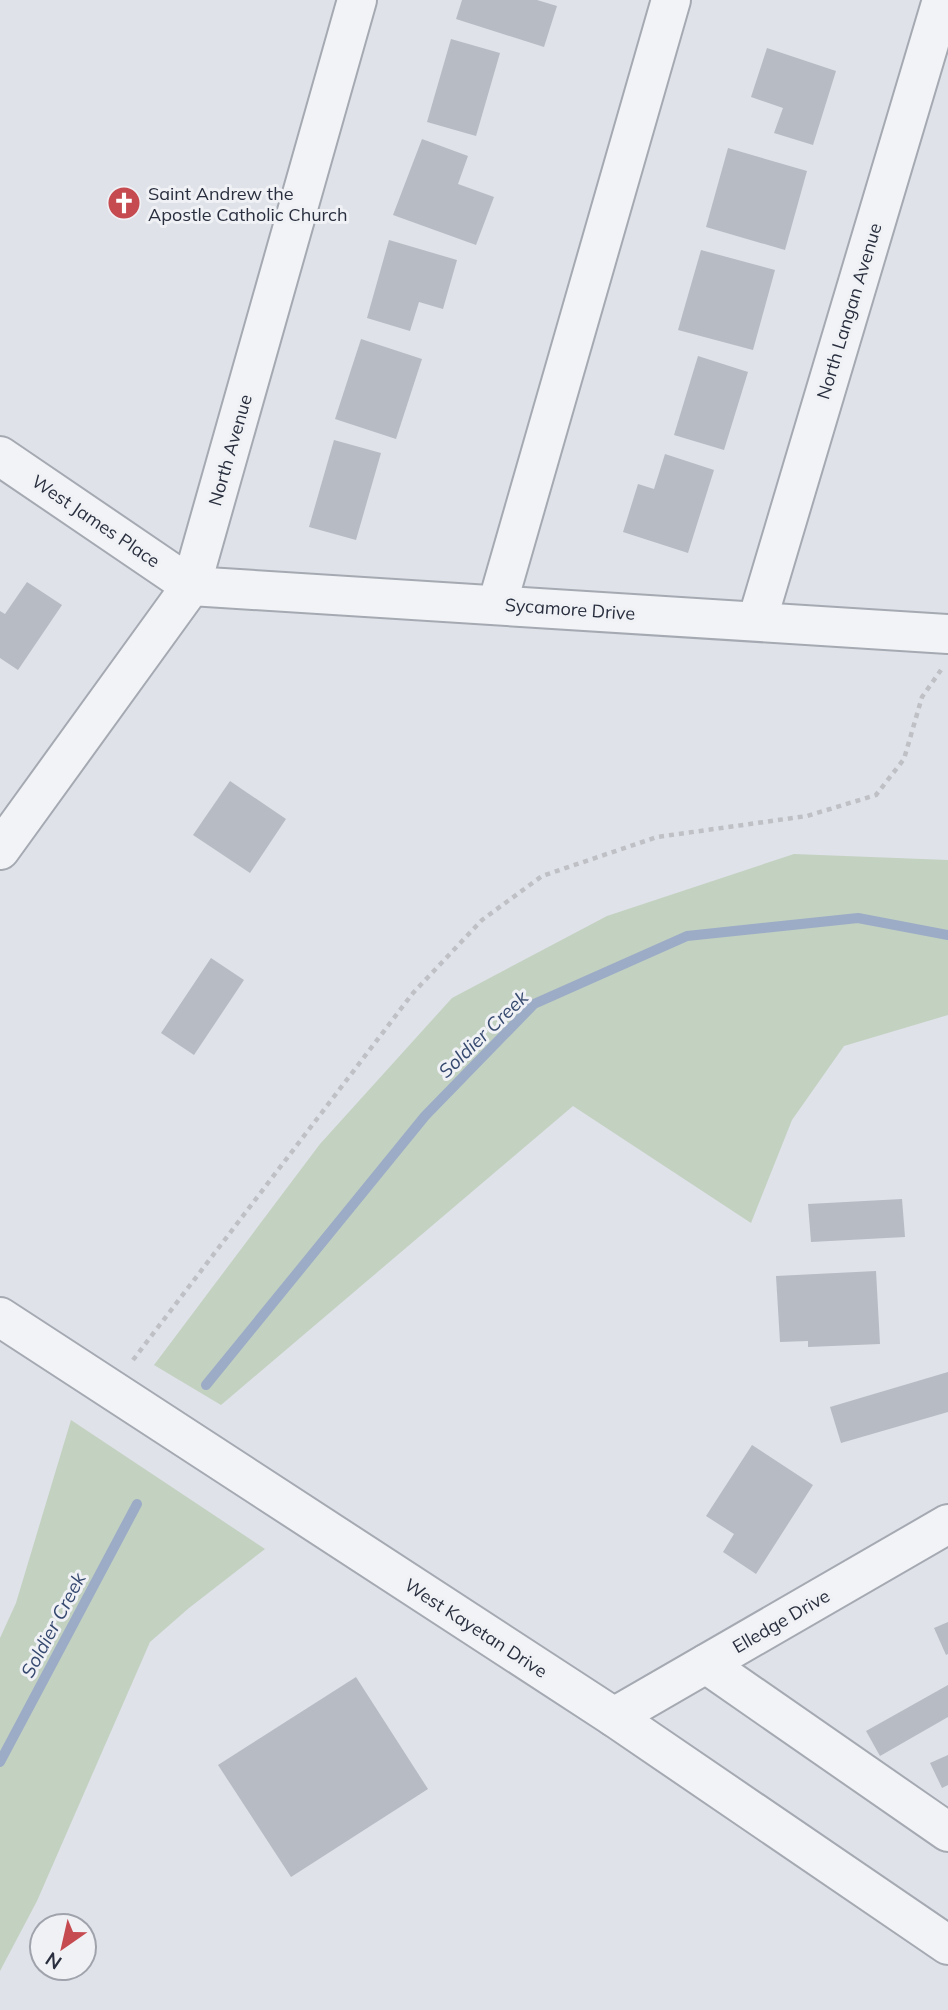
<svg xmlns="http://www.w3.org/2000/svg" width="948" height="2010" font-family="Mulish,sans-serif">
<rect width="100%" height="100%" fill="#dfe2e8"/>
<g fill="#c3d1c1">
<path d="M794 854 948 860V1015L844 1046 792 1120 751 1223 573 1106 221 1405 154 1365 320 1144 452 998 607 916Z"/>
<path d="M71 1420 265 1549 189 1608 150 1642 37 1901 0 1971V1638L16 1603Z"/>
</g>
<g fill="none" stroke-linecap="round" stroke-linejoin="round">
<g stroke="#9cacc6" stroke-width="10">
<path d="M206 1385 425 1116 534 1004 687 936 858 918 948 935"/>
<path d="M0 1762 137 1504"/>
</g>
</g>
<g fill="#b7bbc4">
<path d="M462 0H537L557 6 544 47 456 19Z"/>
<path d="M451 39 500 53 476 136 427 122Z"/>
<path d="M767 48 836 71 813 145 774 133 783 108 751 97Z"/>
<path d="M422 139 468 156 458 184 494 197 476 245 393 215Z"/>
<path d="M728 148 807 171 785 250 706 227Z"/>
<path d="M389 240 457 260 443 309 419 302 410 331 367 318Z"/>
<path d="M701 250 775 270 753 350 678 330Z"/>
<path d="M361 339 422 359 396 439 335 419Z"/>
<path d="M698 356 748 372 724 450 674 435Z"/>
<path d="M334 440 381 453 356 540 309 527Z"/>
<path d="M665 454 714 470 688 553 623 532 638 484 654 489Z"/>
<path d="M27 582 62 605 18 670 0 658V611L5 614Z"/>
<path d="M230 781 286 819 250 873 193 835Z"/>
<path d="M211 958 244 980 194 1055 161 1033Z"/>
<path d="M902 1199 905 1237 811 1242 808 1204Z"/>
<path d="M876 1271 880 1344 808 1347V1341L780 1342 776 1276Z"/>
<path d="M948 1372V1412L841 1443 830 1407Z"/>
<path d="M752 1445 813 1485 756 1574 723 1552 734 1534 706 1516Z"/>
<path d="M948 1622V1654L946 1655 934 1628Z"/>
<path d="M356 1677 428 1789 291 1877 218 1765Z"/>
<path d="M948 1685V1717L880 1756 866 1731Z"/>
<path d="M948 1755V1785L942 1788 930 1763Z"/>
</g>
<g fill="none" stroke-linecap="round" stroke-linejoin="round">
<defs>
<g id="minor">
<path d="M0 456 191 586 948 634"/>
<path d="M497 605 671 0"/>
<path d="M757 621 942 0"/>
<path d="M0 850 191 586 357 0"/>
<path d="M0 1317 614 1717 948 1945"/>
<path d="M706 1664 948 1832"/>
<path d="M614 1717 948 1524"/>
</g>
</defs>
<use href="#minor" stroke="#a5a9b2" stroke-width="42"/>
<path stroke="#bec0c6" stroke-width="4.5" stroke-dasharray="5 5" stroke-linecap="butt" d="M133 1360 413 993 482 920 542 876 657 837 807 816 876 795 904 759 922 697 941 670"/>
<use href="#minor" stroke="#f2f3f6" stroke-width="38"/>
</g>
<defs>
<symbol id="church-disc" viewBox="-11 -11 22 22"><circle r="9.5" fill="#c64b51" stroke="#eff1f5"/><path d="M-1.2-6h2.4v3.5h3.3v2.4h-3.3V6h-2.4V-.1h-3.3v-2.4h3.3Z" fill="#fff"/></symbol>
</defs>
<g fill-rule="evenodd">
<use href="#church-disc" x="105" y="184" width="38" height="38"/>
</g>
<g text-anchor="middle" dominant-baseline="central" stroke-width="6" stroke-linejoin="round" paint-order="stroke">
<g font-size="18" fill="#292f3e" stroke="#eff1f5" text-anchor="start">
<text x="148" y="193">Saint Andrew the<tspan x="148" dy="21">Apostle Catholic Church</tspan></text>
</g>
<g font-size="18" fill="#292f3e" stroke="#eff1f5">
<text transform="translate(849 311) rotate(-73)">North Langan Avenue</text>
<text transform="translate(230 450) rotate(-74)">North Avenue</text>
<text transform="translate(96 521) rotate(34)">West James Place</text>
<text transform="translate(570 609) rotate(4)">Sycamore Drive</text>
<text transform="translate(781 1621) rotate(-30)">Elledge Drive</text>
<text transform="translate(476 1628) rotate(33)">West Kayetan Drive</text>
</g>
<g font-size="19" font-style="italic" fill="#36496f" stroke="#eff1f5">
<text transform="translate(483 1034) rotate(-44)">Soldier Creek</text>
<text transform="translate(53 1625) rotate(-62)">Soldier Creek</text>
</g>
</g>
<g transform="translate(63 1947) rotate(214)"><circle r="33" fill="#eff1f5" stroke="#a0a3ac" stroke-width="2"/>
<path d="M0-5L12 26L0 18L-12 26Z" fill="#c64b51"/>
<text y="-10" font-size="19" font-weight="bold" text-anchor="middle" fill="#292f3e">N</text>
</g>
</svg>
